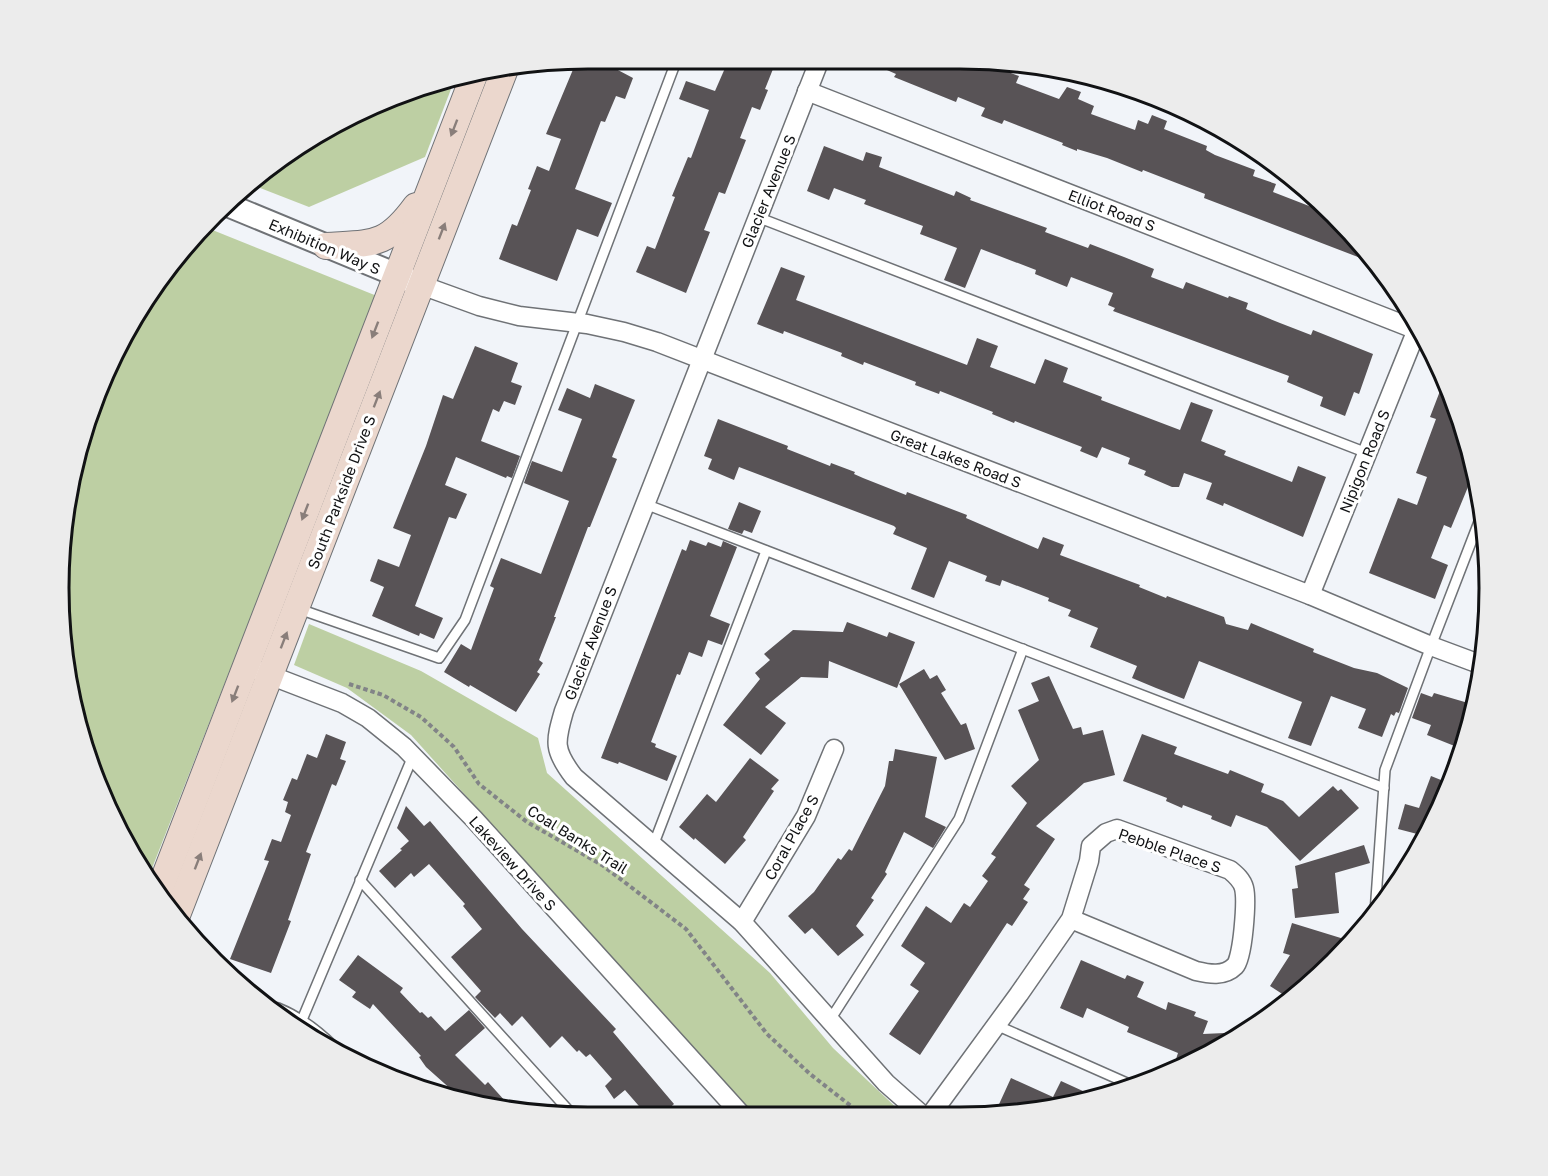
<svg xmlns="http://www.w3.org/2000/svg" width="1548" height="1176" font-family="'Golos Text',sans-serif">
<rect width="100%" height="100%" fill="#f1f4f9"/>
<g fill="#bdcfa3">
<path d="M456 76 425 157 309 207 255 186 323 130Z"/>
<path d="M205 227 377 296 147 881 87 759 60 622 69 484 113 354 190 239Z"/>
<path d="M309 624 421 671 538 738 547 773 770 973 833 1048 902 1113H752L411 735 347 688 294 665Z"/>
</g>
<g fill="#585356">
<path d="M588 58 619 59 616 69 633 78 625 99 616 96 605 122 601 121 575 189 612 203 598 237 577 229 557 281 499 259 512 224 517 226 531 190 528 189 537 166 549 171 561 139 546 134 577 60Z"/>
<path d="M729 59H777L765 89 768 90 760 110 752 107 740 138 746 140 725 194 719 192 704 230 710 232 686 293 636 272 647 246 655 249 675 197 672 196 688 157 691 158 709 110 679 99 686 81 715 91Z"/>
<path d="M862 59 952 60 965 65 967 60H999L1006 63 1003 70 1019 76 1016 83 1059 99 1067 87 1081 92 1078 99 1094 106 1091 114 1135 130 1138 120 1148 124 1152 115 1167 121 1164 129 1207 146 1206 150 1215 155 1255 170 1253 176 1276 184 1273 192 1322 211 1371 262 1204 198 1205 194 1143 170 1142 172 1107 158 1077 149V151L1062 145 1063 143 1004 120 1002 124 981 116 985 108 958 97 956 102 894 77 896 74Z"/>
<path d="M824 146 863 161 866 152 882 157 879 167 954 196 956 191 971 198 970 200 1047 228 1045 232 1088 248 1090 244 1124 257 1154 269 1151 277 1183 289 1186 282 1228 298 1229 296 1248 303 1246 309 1280 323 1311 335 1313 330 1373 354 1359 394 1354 392 1345 416 1320 406 1323 397 1287 382 1289 376 1113 311 1115 308 1108 305 1113 293 1071 277 1067 287 1035 274 1036 270 981 249 965 288 944 280 957 248 920 234 923 226 864 204 866 200 834 188 829 200 807 191Z"/>
<path d="M781 267 805 276 796 300 967 365 977 338 998 346 990 367 1035 384 1045 359 1068 368 1063 382 1102 397 1101 400 1180 430 1191 402 1213 410 1201 441 1226 451 1224 455 1292 482 1298 466 1326 477 1303 537 1224 503 1223 506 1206 499 1212 483 1184 473 1179 487H1172L1144 475 1146 471 1128 464 1130 458 1102 447 1097 458 1080 451 1082 447 1015 421 1014 423 992 414 993 412 940 391 939 394 915 385 916 382 864 362 863 365 841 356 842 353 784 331 783 334 757 324Z"/>
<path d="M475 346 518 363 511 382 522 386 515 405 504 401 499 412 493 409 481 441 520 456 512 478 507 476 506 478 456 457 445 485 467 494 456 519 449 517 415 606 443 618 434 639 420 633 419 636 372 616 384 587 370 581 378 559 399 567 411 535 393 528 426 446 443 395 453 399Z"/>
<path d="M595 384 635 400 612 457 617 459 590 527H588L554 617H556L539 660 543 663 537 672 540 674 516 712 470 685 469 687 444 672 461 644 471 650 494 588 490 586 501 558 541 574 569 501 524 483 532 461 562 472 582 419 558 410 567 388 590 398Z"/>
<path d="M1440 391 1452 396 1475 470 1451 528 1444 525 1431 558 1448 565 1435 599 1369 573 1398 498 1417 505 1427 477 1416 473 1436 419 1430 417Z"/>
<path d="M718 419 788 446 787 449 830 466 831 463 855 472 854 474 863 478 906 495 907 492 967 515 966 518 1038 549 1043 537 1064 545 1060 555 1140 585 1139 587 1166 598 1167 596 1224 617 1226 624 1248 630 1251 623 1314 649 1313 652 1354 668 1377 673 1408 688 1399 713 1396 712 1394 716 1391 714 1382 737 1358 728 1366 709 1331 696 1311 746 1288 738 1302 702 1199 661 1184 699 1156 688 1132 678 1137 666 1090 647 1098 628 1068 616 1071 610 1048 601 1049 598 1002 580 1000 586 985 581 987 576 949 561 934 598 911 589 927 548 893 534 896 528 894 526 739 467 734 480 708 469 712 459 704 456Z"/>
<path d="M739 502 761 511 752 533 744 530 742 534 728 529Z"/>
<path d="M690 540 706 546 708 542 721 547 723 541 737 547 710 616 730 624 722 645 708 640 702 657 689 652 680 675 677 674 651 742 656 744 655 747 677 756 667 781 619 762 618 764 601 758 682 549 686 551Z"/>
<path d="M847 622 887 637 889 632 915 642 897 688 829 661 828 678 801 677 765 707 786 723 761 755 723 725 760 679 755 673 770 660 764 654 793 630 843 632Z"/>
<path d="M924 669 930 679 937 675 946 690 941 693 961 725 966 723 975 749 945 760 899 684Z"/>
<path d="M1049 676 1073 729 1081 727 1083 735 1103 730 1115 775 1084 783 1036 826 1055 839 1024 885 1030 889 1023 899 1028 902 1012 926 1007 923 920 1055 889 1034 919 991 910 985 925 963 901 946 926 906 951 923 964 903 970 907 988 881 982 876 996 857 991 854 1027 803 1011 786 1039 760 1018 710 1039 701 1031 683Z"/>
<path d="M1421 693 1432 697 1434 693 1475 705 1462 749 1427 735 1431 725 1412 718Z"/>
<path d="M326 734 346 742 340 759 346 761 336 786 332 784 306 852 311 854 288 920 291 921 271 973 230 959 269 861 264 860 272 839 281 842 291 815 285 812 288 802 283 800 292 778 297 780 307 754 317 758Z"/>
<path d="M1142 734 1177 747 1174 754 1228 774 1230 770 1264 784 1261 792 1283 801 1299 817 1333 786 1338 791 1341 789 1359 808 1300 861 1267 827 1236 815 1231 827 1211 819 1212 816 1183 805 1182 808 1166 801 1167 798 1123 781Z"/>
<path d="M895 749 937 757 925 817 946 827 933 848 904 832 885 872 887 874 871 898 874 900 856 926 864 935 838 956 812 928 805 934 788 916 814 892 838 858 841 860 849 849 852 851 885 786 889 761H893Z"/>
<path d="M750 758 779 780 771 789 774 791 743 837 746 840 725 864 695 838 694 840 679 827 707 794 716 802Z"/>
<path d="M1431 776 1451 784 1425 836 1398 829 1405 804 1419 808Z"/>
<path d="M406 806 424 826 430 821 522 929 616 1029 613 1032 674 1104 664 1113H645L625 1090 614 1099 605 1086 612 1079 590 1054 586 1057 579 1050 577 1052 562 1036 550 1048 522 1016 512 1026 500 1013 495 1018 475 997 481 991 451 957 482 929 463 906 465 904 429 864 414 877 411 873 395 888 379 871 402 850 400 849 409 841 397 828Z"/>
<path d="M1364 845 1370 863 1335 873 1339 913 1295 918 1292 889 1298 888 1295 866Z"/>
<path d="M1292 923 1344 939 1335 962 1290 999 1270 986 1290 955 1283 953Z"/>
<path d="M358 955 403 988 400 992 420 1013 422 1012 428 1018 431 1016 445 1031 469 1010 485 1028 455 1055 485 1085 488 1082 515 1112 463 1100 426 1067 419 1057 421 1056 373 1004 370 1009 352 997 356 992 339 980Z"/>
<path d="M1081 960 1125 979 1127 975 1144 982 1137 997 1166 1010 1168 1002 1196 1012 1194 1016 1208 1021 1203 1034 1247 1032 1173 1068 1178 1053 1127 1032 1129 1027 1087 1008 1083 1018 1060 1008Z"/>
<path d="M1011 1078 1053 1097 1061 1081 1096 1097 1029 1113H995Z"/>
</g>
<g fill="none" stroke-linecap="round" stroke-linejoin="round">
<defs>
<g id="service">
<path d="M757 217 1367 453"/>
<path d="M645 504 1384 788"/>
<path d="M299 609 439 658 465 620 677 59"/>
<path d="M653 846 766 551"/>
<path d="M360 880 571 1113"/>
<path d="M1375 913 1385 770 1431 646 1482 514"/>
<path d="M830 1020 959 819 1023 649"/>
<path d="M996 1025 1136 1087"/>
<path d="M299 1027 413 756"/>
</g>
<g id="minor">
<path d="M820 59 564 711C555 742 553 750 574 777L742 922 886 1083 920 1113"/>
<path d="M807 91 1417 330"/>
<path d="M421 285 479 306 519 316 587 324 624 332 657 342 1310 595 1431 646 1482 665"/>
<path d="M1310 595 1418 327"/>
<path d="M259 671 342 703 368 718 404 747 474 819 740 1113"/>
<path d="M742 922 806 816 834 749"/>
<path d="M276 1012C298 1021 314 1033 331 1050"/>
<path d="M932 1113 1019 994 1071 919 1089 861 1091 846 1106 833 1117 829 1230 870C1236 875 1242 880 1244 888 1247 900 1243 958 1235 966 1224 977 1209 974 1196 971L1071 919"/>
</g>
<path id="tertiary" d="M230 206 414 282"/>
<g id="secondary">
<path d="M326 246C373 243 386 247 416 206"/>
<path d="M158 894 475 73"/>
<path d="M177 915 505 69"/>
</g>
</defs>
<use href="#service" stroke="#6f7276" stroke-width="12"/>
<use href="#minor" stroke="#6f7276" stroke-width="21"/>
<use href="#tertiary" stroke="#6f7276" stroke-width="26"/>
<use href="#secondary" stroke="#6f7276" stroke-width="28"/>
<path stroke="#828487" stroke-width="4" stroke-dasharray="4.5 3" stroke-linecap="butt" d="M349 684 383 695 421 717 454 747 479 784 527 822 602 865 686 929 767 1034 810 1074 860 1113"/>
<use href="#service" stroke="#fff" stroke-width="9"/>
<use href="#minor" stroke="#fff" stroke-width="18"/>
<use href="#tertiary" stroke="#fff" stroke-width="22"/>
<use href="#secondary" stroke="#ebd7cd" stroke-width="26"/>
</g>
<defs><path id="oneway-solid" d="M-6-.8H1V-3.2L6.5 0L1 3.2V.8H-6Z" transform="scale(1.5)"/></defs>
<g fill="#897e7a">
<use href="#oneway-solid" transform="translate(454 128) rotate(111)"/>
<use href="#oneway-solid" transform="translate(442 231) rotate(-69)"/>
<use href="#oneway-solid" transform="translate(375 330) rotate(111)"/>
<use href="#oneway-solid" transform="translate(377 399) rotate(-69)"/>
<use href="#oneway-solid" transform="translate(305 512) rotate(111)"/>
<use href="#oneway-solid" transform="translate(284 640) rotate(-69)"/>
<use href="#oneway-solid" transform="translate(235 694) rotate(111)"/>
<use href="#oneway-solid" transform="translate(198 861) rotate(-69)"/>
</g>
<g text-anchor="middle" dominant-baseline="central" stroke-width="6" stroke-linejoin="round" paint-order="stroke">
<g font-size="15" fill="#111214" stroke="#fff">
<text transform="translate(768 191) rotate(-68)">Glacier Avenue S</text>
<text transform="translate(1112 210) rotate(21)">Elliot Road S</text>
<text transform="translate(325 246) rotate(23)">Exhibition Way S</text>
<text transform="translate(956 458) rotate(21)">Great Lakes Road S</text>
<text transform="translate(1364 461) rotate(-68)">Nipigon Road S</text>
<text transform="translate(341 492) rotate(-69)">South Parkside Drive S</text>
<text transform="translate(590 643) rotate(-69)">Glacier Avenue S</text>
<text transform="translate(791 837) rotate(-61)">Coral Place S</text>
<text transform="translate(578 839) rotate(32)">Coal Banks Trail</text>
<text transform="translate(1170 850) rotate(19)">Pebble Place S</text>
<text transform="translate(513 863) rotate(48)">Lakeview Drive S</text>
</g>
</g>
<path d="M0 0H1548V1176H0ZM588 69H960A519 519 0 0 1 1479 588V588A519 519 0 0 1 960 1107H588A519 519 0 0 1 69 588V588A519 519 0 0 1 588 69Z" fill="#ececec" fill-rule="evenodd"/>
<path fill="none" stroke="#111214" stroke-width="3" d="M588 69H960A519 519 0 0 1 1479 588V588A519 519 0 0 1 960 1107H588A519 519 0 0 1 69 588V588A519 519 0 0 1 588 69Z"/>
</svg>
